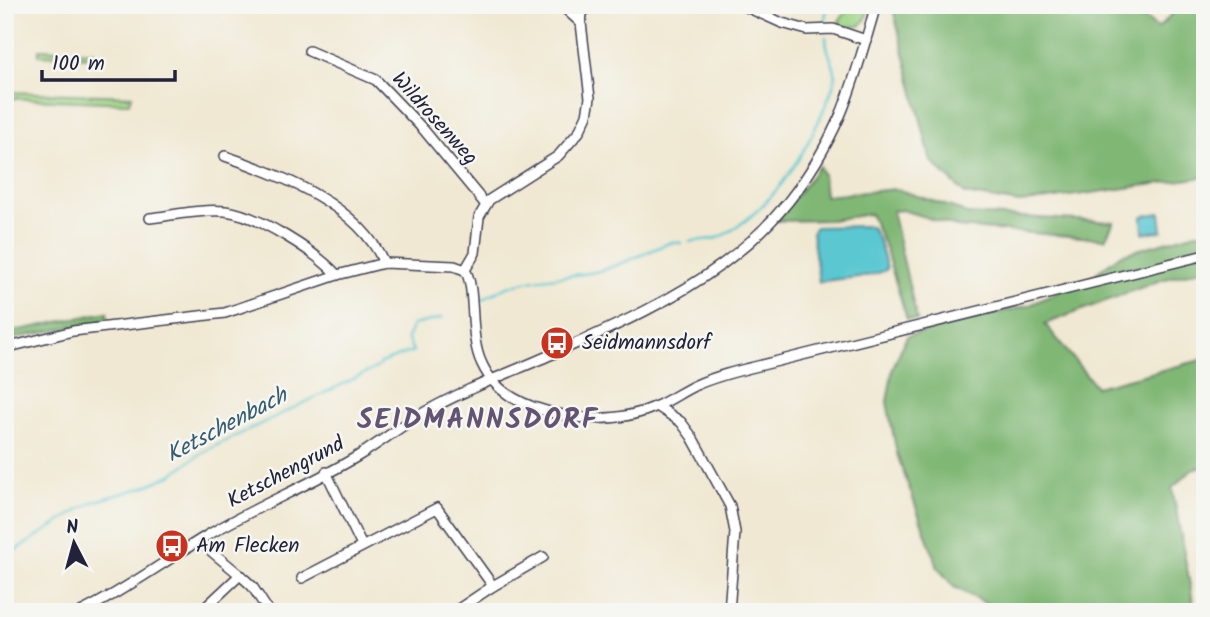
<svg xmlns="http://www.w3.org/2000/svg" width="1210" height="617" font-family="Kalam,sans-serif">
<rect width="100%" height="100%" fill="#f6f6f2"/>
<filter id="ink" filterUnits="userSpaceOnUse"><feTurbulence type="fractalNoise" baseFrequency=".0143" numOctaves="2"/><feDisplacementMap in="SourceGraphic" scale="14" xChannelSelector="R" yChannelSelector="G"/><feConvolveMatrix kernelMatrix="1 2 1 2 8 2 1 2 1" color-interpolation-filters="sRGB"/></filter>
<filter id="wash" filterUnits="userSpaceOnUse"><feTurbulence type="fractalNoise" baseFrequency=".00686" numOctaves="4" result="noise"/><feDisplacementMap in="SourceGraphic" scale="28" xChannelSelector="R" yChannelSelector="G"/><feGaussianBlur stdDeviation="1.57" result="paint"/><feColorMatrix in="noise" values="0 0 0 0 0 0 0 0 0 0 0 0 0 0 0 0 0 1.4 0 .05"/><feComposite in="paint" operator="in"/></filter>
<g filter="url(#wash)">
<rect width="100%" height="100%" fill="#f0e8d2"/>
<g fill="#a0d687" stroke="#617c61" stroke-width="2">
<path d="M852 5H870L865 20 860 26 842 27 839 21Z"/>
<path d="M39 49 93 52 97 57 39 55Z"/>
<path d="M5 92 132 96 129 103 5 98Z"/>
</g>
<g fill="#80b774" stroke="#516c58" stroke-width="2">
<path d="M892 5H1126L1158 28 1181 5H1205V177L1020 203 965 194 931 161Z"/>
<path d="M819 166 823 175 825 196 896 189 957 209 966 214 1114 222 1105 239 957 227 902 210 892 211 917 320 907 319 884 244 870 214 831 220 777 221Z"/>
<path d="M1203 231 1205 269 1161 280 1045 324 1096 387 1205 359V466L1193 469 1172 488 1195 612H1012L989 605 954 587 938 568 897 454 887 402 893 367 907 336 1030 305 1091 277 1120 255Z"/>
<path d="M107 312 108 320 5 340V333Z"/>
</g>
<g fill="#5ac7d1" stroke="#3e7486" stroke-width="2">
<path d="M1160 213 1162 231 1143 233 1142 216Z"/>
<path d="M871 226 879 241 887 269C874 278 837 278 819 282L812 232 816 227Z"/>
</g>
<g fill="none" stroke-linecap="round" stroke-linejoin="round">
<g stroke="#5ac7d1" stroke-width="2.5">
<path d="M825 21 827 5"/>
<path d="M689 242C699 239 711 241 720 237 771 210 802 160 824 109 828 99 836 84 835 73 834 61 826 54 826 37"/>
<path d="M481 301C515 276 556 279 595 272 616 268 650 250 672 242L681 243"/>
<path d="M5 557 80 509 96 501 144 487 171 475 203 452 378 367 380 363 413 351 407 338 413 325 442 318"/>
</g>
</g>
</g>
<g filter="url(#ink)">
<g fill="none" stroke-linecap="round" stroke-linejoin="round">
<defs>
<g id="minor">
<path d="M561 5 581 23"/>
<path d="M742 5 782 23 807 30 833 29 866 40"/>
<path d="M309 51 376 80 423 129 486 205"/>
<path d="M225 156C281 175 359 205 384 263"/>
<path d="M150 218C174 215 201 209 225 211 257 214 316 252 337 275"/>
<path d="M465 270C477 289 468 336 482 364 492 386 511 399 533 407 573 421 620 424 659 405 672 399 683 391 696 385 716 376 737 371 758 366L1205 255"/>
<path d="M465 270 475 253 479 217 489 200 558 156 579 132 587 115 590 98 581 23 582 13 591 5"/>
<path d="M5 348 73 331 225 313 337 275 384 263 454 266 465 270"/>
<path d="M657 406 681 422 692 437 730 506 735 532 729 612"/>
<path d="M326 472 362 546"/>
<path d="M199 541 240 575 208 605 204 612"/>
<path d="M240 575 252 586 269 612"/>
<path d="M302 578 437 508 493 586"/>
<path d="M81 612C126 590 166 560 208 535 257 506 310 485 358 456 381 442 402 425 425 412 465 389 512 372 555 353 681 297 780 251 840 116 855 81 865 42 876 5"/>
<path d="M454 612 493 586 543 557"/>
</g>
</defs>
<use href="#minor" stroke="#414052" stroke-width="12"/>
<use href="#minor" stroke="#fff" stroke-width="9"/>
</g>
</g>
<defs>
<symbol id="bus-disc" viewBox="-11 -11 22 22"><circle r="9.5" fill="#c8321e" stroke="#f6f6f2"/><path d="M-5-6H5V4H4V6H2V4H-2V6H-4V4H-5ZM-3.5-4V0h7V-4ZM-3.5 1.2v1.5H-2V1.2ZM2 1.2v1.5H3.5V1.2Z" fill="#fff"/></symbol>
</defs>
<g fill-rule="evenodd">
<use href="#bus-disc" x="538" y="324" width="38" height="38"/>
<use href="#bus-disc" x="153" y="527" width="38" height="38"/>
</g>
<g text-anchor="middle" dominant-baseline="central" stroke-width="5" stroke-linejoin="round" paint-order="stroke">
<g font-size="21" fill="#22223b" stroke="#f6f6f2">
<text transform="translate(434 119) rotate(48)">Wildrosenweg</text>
<text transform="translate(286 473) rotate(-28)">Ketschengrund</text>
</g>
<g font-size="21" fill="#22223b" stroke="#f6f6f2" text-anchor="start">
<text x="582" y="343">Seidmannsdorf</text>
<text x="196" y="546">Am Flecken</text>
</g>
<g font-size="23" font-style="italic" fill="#365c70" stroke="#f6f6f2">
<text transform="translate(227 426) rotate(-28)">Ketschenbach</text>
</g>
<g font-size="28" font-weight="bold" letter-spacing="2" fill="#635473" stroke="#f6f6f2">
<text x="478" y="420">SEIDMANNSDORF</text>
</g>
</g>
<rect width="1210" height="617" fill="none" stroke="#f6f6f2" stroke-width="28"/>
<g transform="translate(74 543) rotate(354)" stroke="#f6f6f2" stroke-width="5" paint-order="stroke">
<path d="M0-5L12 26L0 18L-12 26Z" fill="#22223b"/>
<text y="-10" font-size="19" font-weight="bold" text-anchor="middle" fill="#22223b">N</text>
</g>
<path d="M42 70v10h133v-10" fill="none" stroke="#22223b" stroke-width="3.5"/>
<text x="52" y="70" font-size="21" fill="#22223b" stroke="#f6f6f2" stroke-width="5" paint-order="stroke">100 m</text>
</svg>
